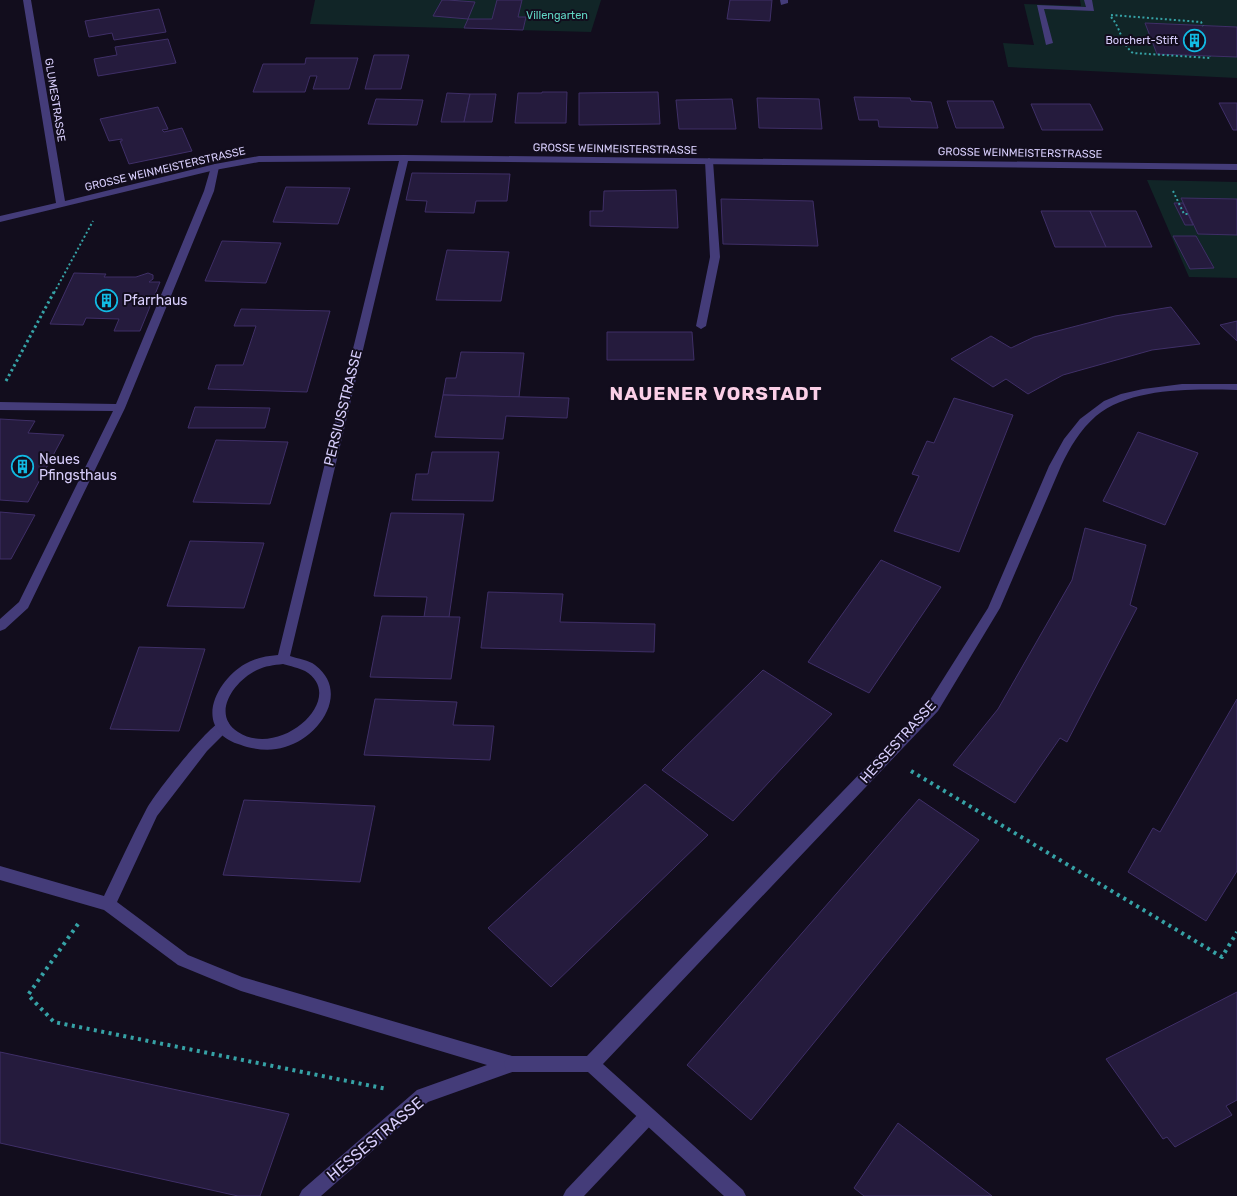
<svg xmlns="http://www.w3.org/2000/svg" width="1237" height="1196" font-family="Rubik,sans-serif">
<rect width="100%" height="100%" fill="#120d1d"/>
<g fill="#112527">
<path d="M315 0H601L591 32 310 24Z"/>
<path d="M1080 0H1237V78L1008 67 1003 43 1034 45 1024 4 1081 6Z"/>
<path d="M1147 180 1237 182V278L1189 277Z"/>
</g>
<g fill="#251b3d" stroke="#3f2f67">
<path d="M442 0H448L475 2 468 19 433 16Z"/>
<path d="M497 0H522L518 17H526L523 30 464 28 468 19H492Z"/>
<path d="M730 0H772L770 21 727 19Z"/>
<path d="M159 9 166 32 114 40 112 33 89 37 85 21Z"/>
<path d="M1145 23 1237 27V57L1157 54Z"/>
<path d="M168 39 176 63 98 76 94 59 117 55 115 47Z"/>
<path d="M374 55H409L401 89H365Z"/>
<path d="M306 58H358L349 89H313L317 76H310L305 92H253L263 64H305Z"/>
<path d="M542 92H567L566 123H515L518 93H542Z"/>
<path d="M658 92 660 124 579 125V93Z"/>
<path d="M447 93 470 94 464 122H441Z"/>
<path d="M470 94H496L492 122H464Z"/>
<path d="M854 97 910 98 911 101 931 102 938 128 879 127 878 120H859Z"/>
<path d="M757 98 819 99 822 129 759 128Z"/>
<path d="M376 99 423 100 417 125 368 124Z"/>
<path d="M732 99 736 129H679L676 100Z"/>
<path d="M947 101H993L1004 128H956Z"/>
<path d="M1219 103H1237V130H1233Z"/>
<path d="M1031 104H1090L1103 130H1042Z"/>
<path d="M158 107 168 129 162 130 164 132 182 128 192 151 129 164 120 141H122V139L109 141 100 119Z"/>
<path d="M412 173 510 174 507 201H476L474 213 425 212 427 201 406 200Z"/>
<path d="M286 187 350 188 338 224 273 222Z"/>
<path d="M676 190 678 228 590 226V211H603L604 191Z"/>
<path d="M1181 198 1237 199V235L1198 234Z"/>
<path d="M721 199 813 201 818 246 723 244Z"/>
<path d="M1174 203H1183L1193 225H1185Z"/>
<path d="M1041 211H1090L1106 247H1055Z"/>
<path d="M1090 211H1136L1152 247H1106Z"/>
<path d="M1173 236H1196L1214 268 1190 269Z"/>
<path d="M222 241 281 243 266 283 205 281Z"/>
<path d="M447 250 509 252 501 301 436 300Z"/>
<path d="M74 273 106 274 104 277H136L148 273 153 275V279L149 282H160L140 331H114L119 319 86 318 83 325 50 324Z"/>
<path d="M1171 307 1200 344 1152 350 1063 375 1028 394 1006 379 993 387 951 359 991 336 1011 348 1034 337 1115 316Z"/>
<path d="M241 309 330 311 307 392 208 389 216 365H243L256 326H234Z"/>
<path d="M1237 321V341L1220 325Z"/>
<path d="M607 332H692L694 360H607Z"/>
<path d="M461 352 524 353 519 397 443 395 446 378H456Z"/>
<path d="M443 395 569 398 567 418 506 416 503 439 435 437Z"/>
<path d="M954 398 1013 415 959 552 894 531 919 476 912 474 927 441 934 443Z"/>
<path d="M195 407 270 408 265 428H188Z"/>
<path d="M0 419 35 421 28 433 64 435 28 502 0 500Z"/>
<path d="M1138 432 1198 453 1165 525 1103 501Z"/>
<path d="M216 440 288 442 270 504 193 502Z"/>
<path d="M432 452H499L493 501 412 500 416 474H428Z"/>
<path d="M0 512 35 515 11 559H0Z"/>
<path d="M391 513 464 514 449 617H424L427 597 374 596Z"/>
<path d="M1085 528 1146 545 1130 605 1137 608 1067 742 1060 738 1015 803 953 765 998 709 1072 580Z"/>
<path d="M190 541 264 543 244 608 167 606Z"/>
<path d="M881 560 941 587 869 693 808 662Z"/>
<path d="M488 592 563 594 560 622 655 624 654 652 481 648Z"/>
<path d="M382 616 460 617 451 679 370 677Z"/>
<path d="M139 647 205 649 179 731 110 729Z"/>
<path d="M763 670 832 714 733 821 662 770Z"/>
<path d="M375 699 457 702 453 725 494 726 490 760 364 755Z"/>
<path d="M1237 699V871L1206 921 1128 872 1153 828 1160 832Z"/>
<path d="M645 784 708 835 551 987 488 928Z"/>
<path d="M919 799 979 840 751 1120 687 1065Z"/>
<path d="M244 800 375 806 360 882 223 875Z"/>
<path d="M1237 992V1100L1226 1106 1232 1115 1175 1147 1167 1137 1163 1139 1106 1059Z"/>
<path d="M0 1052 289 1114 260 1196H238L0 1143Z"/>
<path d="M898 1123 992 1196H864L854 1188Z"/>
</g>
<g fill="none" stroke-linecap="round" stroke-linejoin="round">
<g stroke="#36a2a6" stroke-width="2" stroke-dasharray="2 2.5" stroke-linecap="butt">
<path d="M1111 15 1201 22 1203 26"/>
<path d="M1111 17C1121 28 1121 44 1133 53L1210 58V56"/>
<path d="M1173 191 1184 214H1189"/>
<path d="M54 293 93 221"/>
</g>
<path stroke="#36a2a6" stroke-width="3" stroke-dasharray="2.5 3" stroke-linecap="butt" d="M6 381 54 292"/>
<g stroke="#36a2a6" stroke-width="4" stroke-dasharray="3 4.5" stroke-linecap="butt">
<path d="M911 771 1222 957 1237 932"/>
<path d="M78 924 28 995 54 1022 387 1089"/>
</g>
<g fill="#443c79" fill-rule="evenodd">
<path d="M780 0H788V3L781 5Z"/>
<path d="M1084 0H1092L1094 11 1044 9 1053 43 1046 45 1037 5 1086 7Z"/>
<path d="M709 158 713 161 720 257 706 326 701 329 696 326 710 257 705 161Z"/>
<path d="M215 164 219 167 214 191 125 408 28 608 5 629 0 631V619L19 602 113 411 0 410V402L116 404 204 191 211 167Z"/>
<path d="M223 720 228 722 230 726 228 730 207 751 157 816 117 902 188 955 242 977 512 1056 518 1058 520 1064 518 1070 428 1102 321 1196H299L302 1190 417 1090 487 1065 241 991 178 965 104 910 0 880V866L104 896C118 867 131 838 146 810 154 794 209 725 223 720Z"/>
<path d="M647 1109 653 1111 655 1117 653 1123 584 1196H563L566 1190 641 1111Z"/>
</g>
<g fill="#443c79" fill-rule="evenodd">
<path d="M23 0H31L65 201 215 164 259 156 404 155 1237 164V170L408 161 290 656C298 659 309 660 315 665 351 692 319 738 285 747 272 751 260 750 247 747 238 744 230 742 223 736 198 714 222 677 245 664 255 658 266 656 278 655L399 161 259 162 215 170 0 222V216L56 203ZM283 664C290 666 299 668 305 671 349 697 281 760 238 732 210 714 235 680 257 670 265 666 274 665 283 664Z"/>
<path d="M1182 384H1237V390C1194 389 1131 387 1096 416 1080 430 1070 447 1061 466L1000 608 938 711 603 1064 743 1190 746 1196H724L588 1072H512L506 1070 504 1064 506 1058 512 1056H587L928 703 988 608 1049 466 1064 439 1080 419 1104 401 1121 394 1143 389Z"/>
</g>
</g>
<defs>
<symbol id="building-ring" viewBox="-11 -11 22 22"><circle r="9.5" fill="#120d1d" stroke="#12bae3" stroke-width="1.5"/><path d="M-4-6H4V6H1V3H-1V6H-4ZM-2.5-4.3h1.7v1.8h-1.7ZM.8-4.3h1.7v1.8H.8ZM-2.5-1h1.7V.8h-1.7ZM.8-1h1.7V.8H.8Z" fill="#12bae3"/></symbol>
</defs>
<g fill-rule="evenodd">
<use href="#building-ring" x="1182" y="28" width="25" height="25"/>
<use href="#building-ring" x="94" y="288" width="25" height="25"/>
<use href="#building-ring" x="10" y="454" width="25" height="25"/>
</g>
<g text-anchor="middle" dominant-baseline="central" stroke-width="4" stroke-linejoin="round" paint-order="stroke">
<g font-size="11" fill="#60d5c3" stroke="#120d1d">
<text x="557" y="15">Villengarten</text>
</g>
<g font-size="11" fill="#d7cdfb" stroke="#120d1d" text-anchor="end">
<text x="1178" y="40">Borchert-Stift</text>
</g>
<g font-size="11" fill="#d7cdfb" stroke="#120d1d">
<text transform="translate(55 100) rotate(81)">GLUMESTRASSE</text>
<text transform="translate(615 149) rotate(1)">GROSSE WEINMEISTERSTRASSE</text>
<text transform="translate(1020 153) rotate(1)">GROSSE WEINMEISTERSTRASSE</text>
<text transform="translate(165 169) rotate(-13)">GROSSE WEINMEISTERSTRASSE</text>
</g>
<g font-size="14" fill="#d7cdfb" stroke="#120d1d" text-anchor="start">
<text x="123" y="300">Pfarrhaus</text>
<text x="39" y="459">Neues<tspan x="39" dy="16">Pfingsthaus</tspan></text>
</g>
<g font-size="14" fill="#d7cdfb" stroke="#120d1d">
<text transform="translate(343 408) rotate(-76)">PERSIUSSTRASSE</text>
<text transform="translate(898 742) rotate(-48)">HESSESTRASSE</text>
</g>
<g font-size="16" fill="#d7cdfb" stroke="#120d1d">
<text transform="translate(375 1139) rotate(-40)">HESSESTRASSE</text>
</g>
<g font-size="19" font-weight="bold" letter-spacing="1" fill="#fbcfe7" stroke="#120d1d">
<text x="716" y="393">NAUENER VORSTADT</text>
</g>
</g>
</svg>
